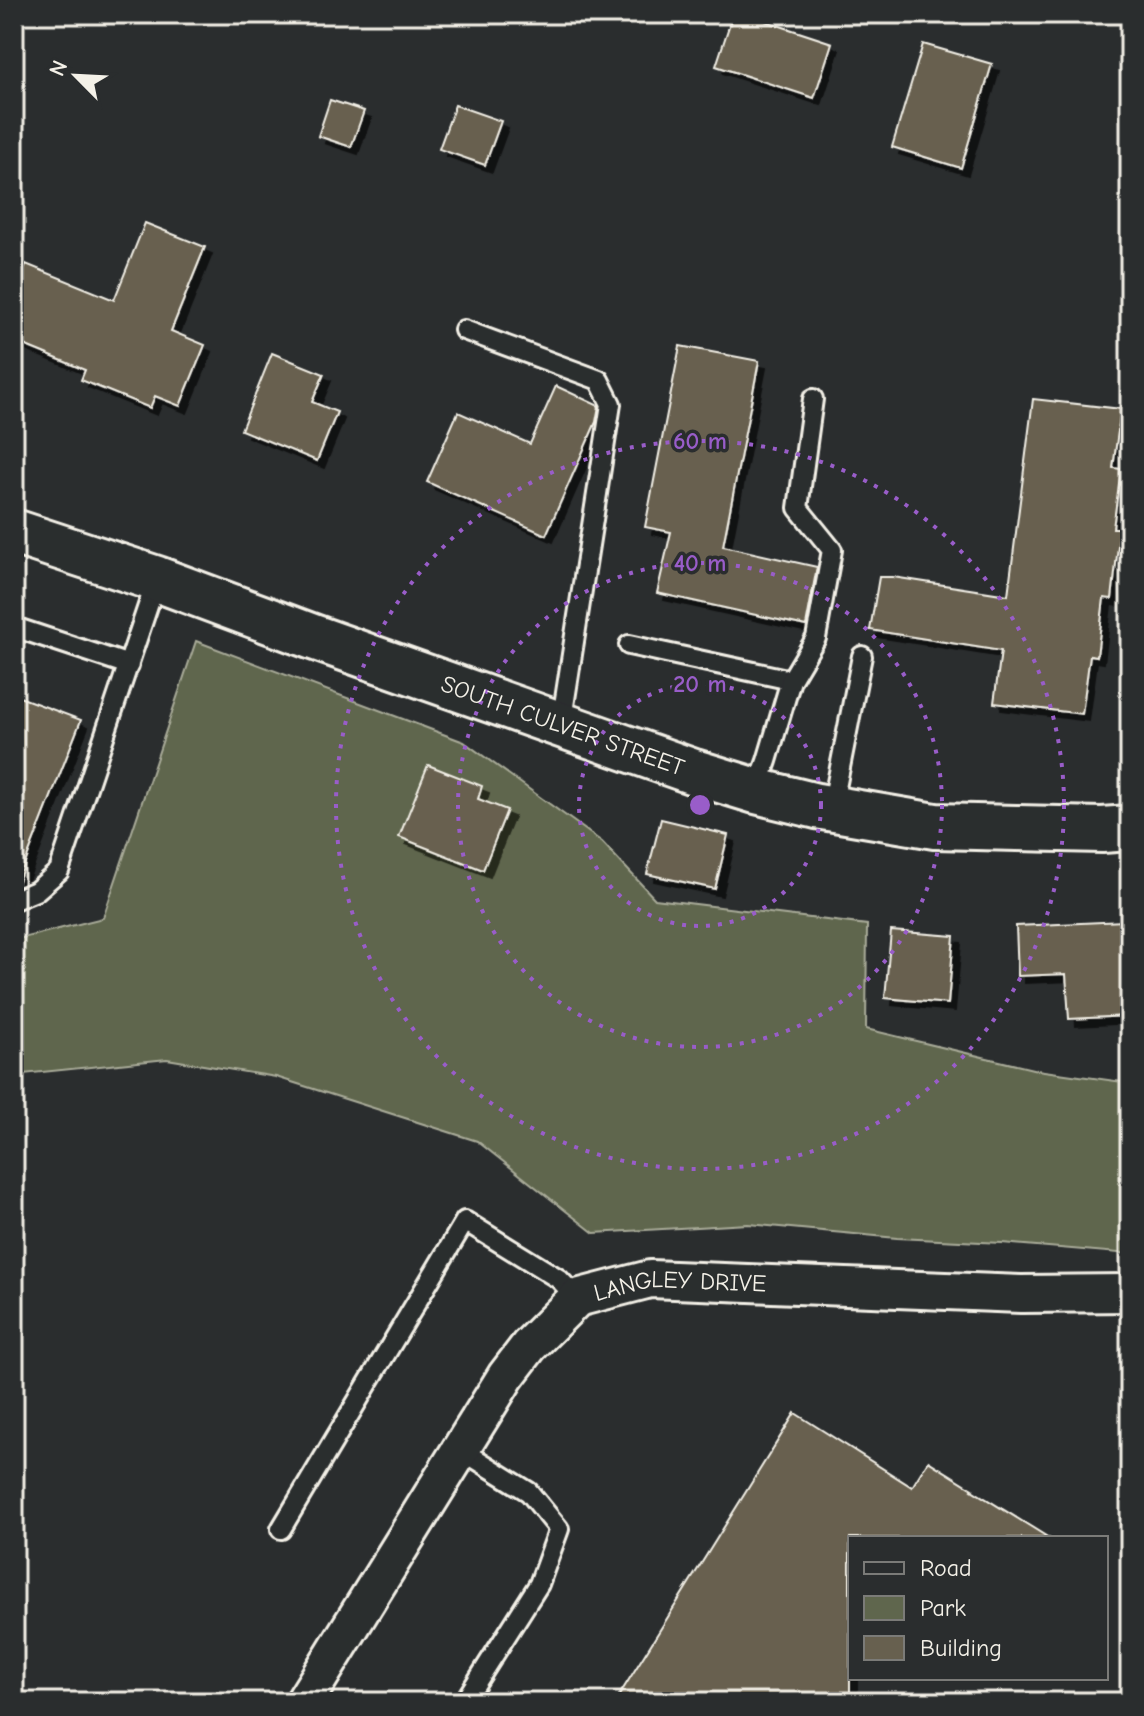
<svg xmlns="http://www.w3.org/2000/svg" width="1144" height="1716" font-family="'Comic Neue',sans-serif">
<defs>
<filter id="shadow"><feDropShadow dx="7" dy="7" stdDeviation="0" flood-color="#0009"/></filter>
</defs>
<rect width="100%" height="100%" fill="#2a2d2e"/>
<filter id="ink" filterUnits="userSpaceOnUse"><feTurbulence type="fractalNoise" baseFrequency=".0125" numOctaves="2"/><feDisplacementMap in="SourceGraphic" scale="16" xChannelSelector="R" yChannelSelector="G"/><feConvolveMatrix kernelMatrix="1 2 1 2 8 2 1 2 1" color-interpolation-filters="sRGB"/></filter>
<g filter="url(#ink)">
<path fill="#5f664d" stroke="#aaac9a" stroke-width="2" d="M196 641 464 742 602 842 655 899 867 925 866 1029 1037 1070 1130 1083V1254L1002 1243 897 1238 748 1224 594 1233 477 1141 276 1077 167 1059 14 1075V940L103 918Z"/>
<g fill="#67604f" stroke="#f4f1e8" stroke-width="2" filter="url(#shadow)">
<path d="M733 14H744L832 43 814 98 716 66Z"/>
<path d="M923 44 992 64 961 168 892 147Z"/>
<path d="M330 100 364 111 351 147 318 136Z"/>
<path d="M455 105 501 121 485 165 439 149Z"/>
<path d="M145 223 205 247 171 331 205 345 180 406 155 396 150 408 81 380 85 370 14 341V293L26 264 114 300Z"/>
<path d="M680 346 759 361 723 546 817 567 806 626 657 593 671 532 645 527Z"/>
<path d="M272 353 324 374 312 402 337 412 317 461 241 430Z"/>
<path d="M556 386 599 406 596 422 546 535 427 482 458 412 530 444Z"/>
<path d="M1033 399 1121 409 1113 468 1121 469 1113 528H1120L1112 599 1104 598 1097 656 1090 655 1082 714 994 703 1001 651 870 630 879 577H893L1008 595Z"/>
<path d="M14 695 81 720 16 886 14 885Z"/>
<path d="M428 765 482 786 478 799 507 810 483 870 399 837Z"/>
<path d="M661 819 728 835 715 889 647 874Z"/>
<path d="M1124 921 1128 1016 1069 1019 1066 974 1018 976 1016 926Z"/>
<path d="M891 931 954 936 948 1004 885 998Z"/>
<path d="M795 1413 912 1487 928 1461 973 1489 972 1490 1049 1538H850V1702H615Z"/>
</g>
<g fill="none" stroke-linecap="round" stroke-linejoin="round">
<defs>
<g id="lane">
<path d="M464 330 599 380 611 404 561 725"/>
<path d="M14 627 129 665"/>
<path d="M629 645 791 680"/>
<path d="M756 791 767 761 791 680 816 638 832 550 798 508 813 399"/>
<path d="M832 808 862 656"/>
<path d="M14 900 36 891 59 871 157 579"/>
<path d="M460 1449 529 1492 559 1529 539 1584 464 1702"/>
<path d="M281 1529 465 1221 559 1279 577 1298"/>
</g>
<g id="street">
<path id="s1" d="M304 1702 506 1376 529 1346 577 1298 650 1279 1021 1294 1130 1293"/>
</g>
<g id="secondary">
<path id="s2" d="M14 532 157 579 313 637 694 772 756 791 817 806 935 826 1102 830 1130 828"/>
</g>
</defs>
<use href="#lane" stroke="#f4f1e8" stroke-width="24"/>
<use href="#street" stroke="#f4f1e8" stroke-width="42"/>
<use href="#secondary" stroke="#f4f1e8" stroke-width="50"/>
<use href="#lane" stroke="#2a2d2e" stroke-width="18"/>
<use href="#street" stroke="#2a2d2e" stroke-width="36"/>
<use href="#secondary" stroke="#2a2d2e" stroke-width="44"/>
</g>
</g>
<g fill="none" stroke="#995dc9" stroke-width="4" stroke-dasharray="4 8">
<circle cx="700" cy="805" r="121"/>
<circle cx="700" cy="805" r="242"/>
<circle cx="700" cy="805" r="364"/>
</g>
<g text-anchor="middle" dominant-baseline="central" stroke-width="7" stroke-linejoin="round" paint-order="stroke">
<g font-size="24" fill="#f4f1e8" stroke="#2a2d2e">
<text stroke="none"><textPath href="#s2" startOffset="582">SOUTH CULVER STREET</textPath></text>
<text stroke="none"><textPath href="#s1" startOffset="594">LANGLEY DRIVE</textPath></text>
</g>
</g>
<circle cx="700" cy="805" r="12" fill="#995dc9" stroke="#2a2d2e" stroke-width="4"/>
<g font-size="24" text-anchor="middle" font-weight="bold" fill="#995dc9" stroke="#2a2d2e" stroke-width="7" stroke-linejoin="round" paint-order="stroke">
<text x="700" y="449">60 m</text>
<text x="700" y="571">40 m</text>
<text x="700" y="692">20 m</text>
</g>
<rect width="1144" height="1716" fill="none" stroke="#2a2d2e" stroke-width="48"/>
<rect x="24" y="24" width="1096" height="1668" fill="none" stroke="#f4f1e8" stroke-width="3" filter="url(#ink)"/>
<rect x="848" y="1536" width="260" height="144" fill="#2a2d2e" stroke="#7b7b78" stroke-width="2"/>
<rect x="864" y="1562" width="40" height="12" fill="#2a2d2e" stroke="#7b7b78" stroke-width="2"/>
<text x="920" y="1576" font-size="24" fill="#f4f1e8">Road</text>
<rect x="864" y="1596" width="40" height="24" fill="#5f664d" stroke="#7b7b78" stroke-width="2"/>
<text x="920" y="1616" font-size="24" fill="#f4f1e8">Park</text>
<rect x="864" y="1636" width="40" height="24" fill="#67604f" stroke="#7b7b78" stroke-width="2"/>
<text x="920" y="1656" font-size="24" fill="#f4f1e8">Building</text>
<g transform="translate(76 76) rotate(294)" stroke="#2a2d2e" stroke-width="6" paint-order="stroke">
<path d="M0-6L14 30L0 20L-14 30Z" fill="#f4f1e8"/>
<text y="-12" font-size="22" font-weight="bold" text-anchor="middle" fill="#f4f1e8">N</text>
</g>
</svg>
